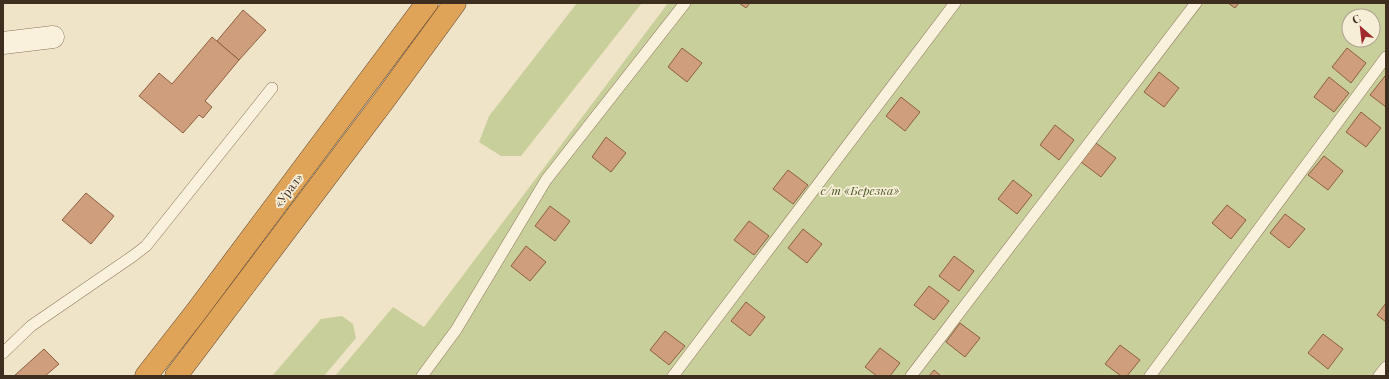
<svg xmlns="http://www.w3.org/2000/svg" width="1389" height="379" font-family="'Playfair Display',serif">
<rect width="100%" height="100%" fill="#f0e4c8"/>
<g fill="#c9cf9b" fill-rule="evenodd">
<path d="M577 3H642L521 156H501L479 142 489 116Z"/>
<path d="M668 3H1386V376H335L393 307 424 327ZM1349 16H1373V40H1349Z"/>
<path d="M342 316 353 324 356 338 324 376H272L321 319Z"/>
</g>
<g fill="#cf9f7d" stroke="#8d5f41">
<path d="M739 3H750L746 8Z"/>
<path d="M1228 3H1239L1235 8Z"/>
<path d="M243 10 266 30 239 60 217 41Z"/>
<path d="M212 37 239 60 205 101 212 107 203 118 199 115 183 133 139 96 159 73 172 84Z"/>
<path d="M682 48 702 63 687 82 668 67Z"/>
<path d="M1347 48 1366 63 1351 83 1332 67Z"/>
<path d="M1159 72 1179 88 1164 107 1144 92Z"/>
<path d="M1385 76 1386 77V107L1370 95Z"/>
<path d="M1329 77 1349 93 1334 112 1314 97Z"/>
<path d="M901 97 920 112 905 131 886 116Z"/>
<path d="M1361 112 1381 128 1366 147 1346 132Z"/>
<path d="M1055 125 1074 140 1059 160 1040 145Z"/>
<path d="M606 137 626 153 611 172 592 157Z"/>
<path d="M1096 143 1116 158 1101 177 1081 162Z"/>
<path d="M1324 156 1343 171 1328 190 1308 175Z"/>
<path d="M788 170 808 185 793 204 773 189Z"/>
<path d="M1013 180 1032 195 1017 214 998 199Z"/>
<path d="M86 193 114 216 91 244 62 220Z"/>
<path d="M1227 205 1246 220 1231 239 1212 223Z"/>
<path d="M550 206 570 221 555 241 535 226Z"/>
<path d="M1285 214 1305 229 1289 248 1270 233Z"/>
<path d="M749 221 769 236 754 255 734 240Z"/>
<path d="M803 229 822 244 807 263 788 248Z"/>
<path d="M526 246 546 262 530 281 511 266Z"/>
<path d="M954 256 974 271 959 291 939 276Z"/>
<path d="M929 286 949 301 934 320 914 305Z"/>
<path d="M746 302 765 317 750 336 731 321Z"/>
<path d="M1386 303V322L1377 315Z"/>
<path d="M960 323 980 338 965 357 946 342Z"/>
<path d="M665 331 685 346 669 365 650 350Z"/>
<path d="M1323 334 1343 349 1328 369 1308 353Z"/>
<path d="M1120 345 1140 360 1127 376H1121L1105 364Z"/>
<path d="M880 348 900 363 890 376H877L865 367Z"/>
<path d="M44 349 59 364 45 376H14Z"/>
<path d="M934 370 941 376H929Z"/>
</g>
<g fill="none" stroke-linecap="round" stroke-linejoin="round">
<defs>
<g id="lane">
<path d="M3 353 31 326 133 256 146 246 272 88"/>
<path d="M422 376 456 330 546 180 685 3"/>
<path d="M673 376 955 3"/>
<path d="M911 376 1196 3"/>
<path d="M1150 376 1386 57"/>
<path d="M1379 376 1386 367"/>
</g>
<path id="street" d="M3 43 53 37"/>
<g id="highway">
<path d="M146 376 196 312 427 3"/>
<path d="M176 376 385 99 455 3"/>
</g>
</defs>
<use href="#lane" stroke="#8d765c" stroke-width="12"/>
<use href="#street" stroke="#8d765c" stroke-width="23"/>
<use href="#highway" stroke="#5b4430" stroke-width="23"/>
<use href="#lane" stroke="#faf1dc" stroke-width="11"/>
<use href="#street" stroke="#faf1dc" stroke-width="22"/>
<use href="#highway" stroke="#e0a458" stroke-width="22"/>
</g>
<g text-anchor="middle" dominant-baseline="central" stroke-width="3.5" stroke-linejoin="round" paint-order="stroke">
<g font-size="12" fill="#3d2e20" stroke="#f7eed8">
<text transform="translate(288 190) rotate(-53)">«Урал»</text>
</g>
<g font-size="12" font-style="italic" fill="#4d5a26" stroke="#f7eed8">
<text x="860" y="190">с/т «Березка»</text>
</g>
</g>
<rect width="1389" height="379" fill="none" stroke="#3d2e20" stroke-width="8"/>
<g transform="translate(1361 28) rotate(332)"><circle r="19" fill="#f7eed8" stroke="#ada18e"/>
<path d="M0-3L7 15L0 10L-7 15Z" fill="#9e2a2b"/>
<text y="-6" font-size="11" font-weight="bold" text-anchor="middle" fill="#3d2e20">С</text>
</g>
</svg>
